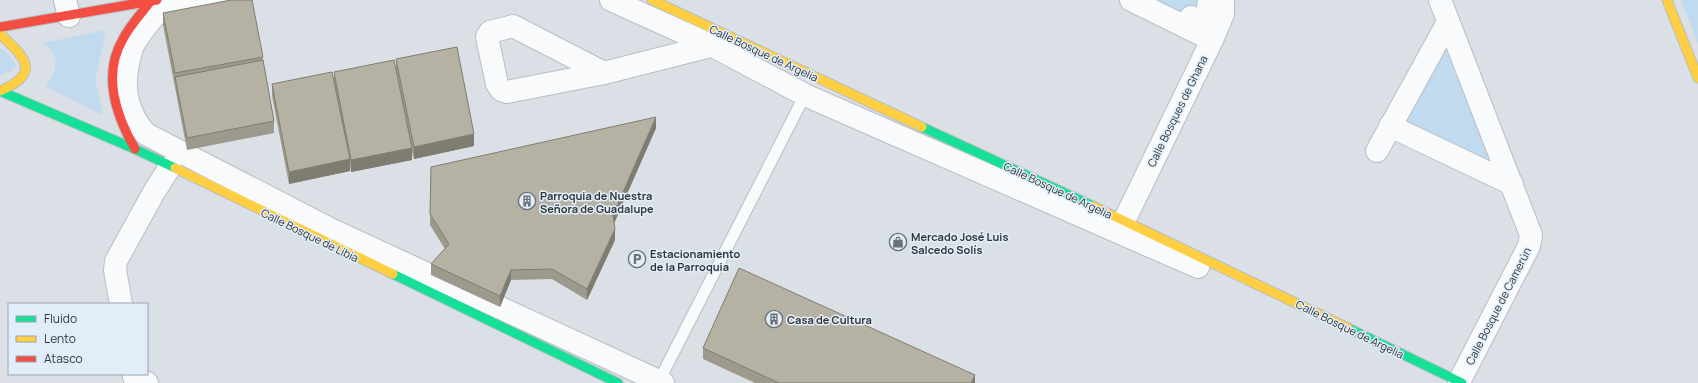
<svg xmlns="http://www.w3.org/2000/svg" width="1698" height="383" font-family="Manrope,sans-serif">
<rect width="100%" height="100%" fill="#dae0e6"/>
<g fill="#c0daf0">
<path d="M1154 0H1209L1206 24Z"/>
<path d="M1681 0H1698V44Z"/>
<path d="M106 30 95 80 103 115 45 86C58 71 61 55 43 43Z"/>
<path d="M1448 44 1494 167 1405 120Z"/>
<path d="M0 48 7 52 16 65 11 71 0 75Z"/>
</g>
<g fill="none" stroke-linecap="round" stroke-linejoin="round">
<defs>
<path id="lane" d="M658 383 807 91"/>
<g id="street">
<path d="M65 0 69 16"/>
<path d="M217 0 158 11C150 22 140 32 134 44 131 48 131 54 129 59 122 87 126 112 146 134L332 230 663 383"/>
<path d="M611 0 713 46 805 95 1198 267"/>
<path d="M1131 0 1212 40"/>
<path d="M1440 0 1531 235 1529 246 1459 382"/>
<path d="M1191 17 1206 24 1209 0"/>
<path d="M604 73 513 26 490 32 487 37 497 84 501 90 507 92 604 73 718 44"/>
<path d="M1390 126 1512 184"/>
<path d="M1377 151 1448 22"/>
<path d="M1124 221 1212 40 1223 14V0"/>
<path d="M121 304 115 270 116 261 154 192 170 167"/>
<path d="M134 377 147 383"/>
</g>
<g id="fast">
<path d="M0 91 135 149 175 168"/>
<path d="M922 127 1093 206"/>
<path d="M393 274 618 383"/>
<path d="M1348 328 1462 383"/>
</g>
<g id="slow">
<path d="M652 0 922 127"/>
<path d="M1667 0 1698 78"/>
<path d="M0 34C24 57 43 72 0 91"/>
<path d="M175 168 393 274"/>
<path d="M1093 206 1348 328"/>
</g>
<g id="jam">
<path d="M0 27 157 0"/>
<path d="M135 149C116 115 102 75 123 39 130 25 141 14 150 2"/>
</g>
</defs>
<use href="#lane" stroke="#b9bec3" stroke-width="13"/>
<use href="#street" stroke="#b9bec3" stroke-width="24"/>
<use href="#fast" stroke="#b9bec3" stroke-width="11"/>
<use href="#slow" stroke="#b9bec3" stroke-width="11"/>
<use href="#jam" stroke="#b9bec3" stroke-width="11"/>
<use href="#lane" stroke="#f9fafb" stroke-width="11"/>
<use href="#street" stroke="#f9fafb" stroke-width="22"/>
<use href="#fast" stroke="#16e098" stroke-width="9"/>
<use href="#slow" stroke="#ffcf43" stroke-width="9"/>
<use href="#jam" stroke="#f24e42" stroke-width="9"/>
</g>
<g fill="#9d998c">
<path d="M163 13 263 57V60L274 121V133L187 150 163 25Z"/>
<path d="M396 59 474 146 414 159 412 152V160L351 172 350 164V171L289 184 272 96V84L334 81V72L396 67Z"/>
<path d="M656 128 614 223 615 240 587 300 552 279 511 280 500 307 431 275V264L445 249 430 225 431 167Z"/>
<path d="M703 348 975 383H755L703 359Z"/>
</g>
<g fill="#7f7d72">
<path d="M656 117V128L613 226V215Z"/>
<path d="M474 134V146L414 159V147Z"/>
<path d="M412 148V160L351 172V160Z"/>
<path d="M350 159V171L289 184V172Z"/>
<path d="M615 229V240L587 300V289Z"/>
<path d="M511 270V280L500 307V296Z"/>
<path d="M975 375V383H971Z"/>
</g>
<g fill="#b6b2a3" stroke="#7f7d72">
<path d="M231 0H252L263 57 175 73 163 13Z"/>
<path d="M457 47 474 134 414 147 396 59Z"/>
<path d="M263 60 274 121 187 138 175 77Z"/>
<path d="M394 60 412 148 351 160 334 72Z"/>
<path d="M332 72 350 159 289 172 272 84Z"/>
<path d="M656 117 613 215 615 229 587 289 552 269 511 270 500 296 431 264 449 244 430 214 431 167Z"/>
<path d="M739 268 975 375 971 383H779L703 348Z"/>
</g>
<defs>
<symbol id="building-ring" viewBox="-11 -11 22 22"><circle r="9.5" fill="#e1eef9" stroke="#6c7277" stroke-width="1.5"/><path d="M-4-6H4V6H1V3H-1V6H-4ZM-2.5-4.3h1.7v1.8h-1.7ZM.8-4.3h1.7v1.8H.8ZM-2.5-1h1.7V.8h-1.7ZM.8-1h1.7V.8H.8Z" fill="#6c7277"/></symbol>
<symbol id="shop-ring" viewBox="-11 -11 22 22"><circle r="9.5" fill="#e1eef9" stroke="#6c7277" stroke-width="1.5"/><path d="M-5-2.5h2.3a2.7 3.5 0 0 1 5.4 0H5L5.5 6h-11ZM-1.5-2.5h3a1.5 2.3 0 0 0-3 0Z" fill="#6c7277"/></symbol>
<symbol id="parking-ring" viewBox="-11 -11 22 22"><circle r="9.5" fill="#e1eef9" stroke="#6c7277" stroke-width="1.5"/><path d="M-3.5-5.5H1a3.5 3.5 0 0 1 0 7H-1V5.5H-3.5ZM-1-3.4V-.6H.8a1.4 1.4 0 0 0 0-2.8Z" fill="#6c7277"/></symbol>
</defs>
<g fill-rule="evenodd">
<use href="#building-ring" x="517" y="191" width="20" height="20"/>
<use href="#shop-ring" x="888" y="232" width="20" height="20"/>
<use href="#parking-ring" x="627" y="249" width="20" height="20"/>
<use href="#building-ring" x="764" y="309" width="20" height="20"/>
</g>
<g text-anchor="middle" dominant-baseline="central" stroke-width="3" stroke-linejoin="round" paint-order="stroke">
<g font-size="11" fill="#31363b" stroke="#e1eef9">
<text transform="translate(764 53) rotate(25)">Calle Bosque de Argelia</text>
<text transform="translate(1177 111) rotate(-64)">Calle Bosques de Ghana</text>
<text transform="translate(1058 190) rotate(25)">Calle Bosque de Argelia</text>
<text transform="translate(310 235) rotate(26)">Calle Bosque de Libia</text>
<text transform="translate(1498 306) rotate(-63)">Calle Bosque de Camerún</text>
<text transform="translate(1350 329) rotate(26)">Calle Bosque de Argelia</text>
</g>
<g font-size="11" font-weight="bold" fill="#31363b" stroke="#e1eef9" text-anchor="start">
<text x="540" y="195">Parroquia de Nuestra<tspan x="540" dy="13">Señora de Guadalupe</tspan></text>
<text x="911" y="236">Mercado José Luis<tspan x="911" dy="13">Salcedo Solís</tspan></text>
<text x="650" y="253">Estacionamiento<tspan x="650" dy="13">de la Parroquia</tspan></text>
<text x="787" y="319">Casa de Cultura</text>
</g>
</g>
<rect x="8" y="303" width="140" height="72" fill="#e1eef9" stroke="#9ba4ad"/>
<rect x="16" y="316" width="20" height="6" fill="#16e098" stroke="#9ba4ad"/>
<text x="44" y="323" font-size="12" fill="#31363b">Fluido</text>
<rect x="16" y="336" width="20" height="6" fill="#ffcf43" stroke="#9ba4ad"/>
<text x="44" y="343" font-size="12" fill="#31363b">Lento</text>
<rect x="16" y="356" width="20" height="6" fill="#f24e42" stroke="#9ba4ad"/>
<text x="44" y="363" font-size="12" fill="#31363b">Atasco</text>
</svg>
